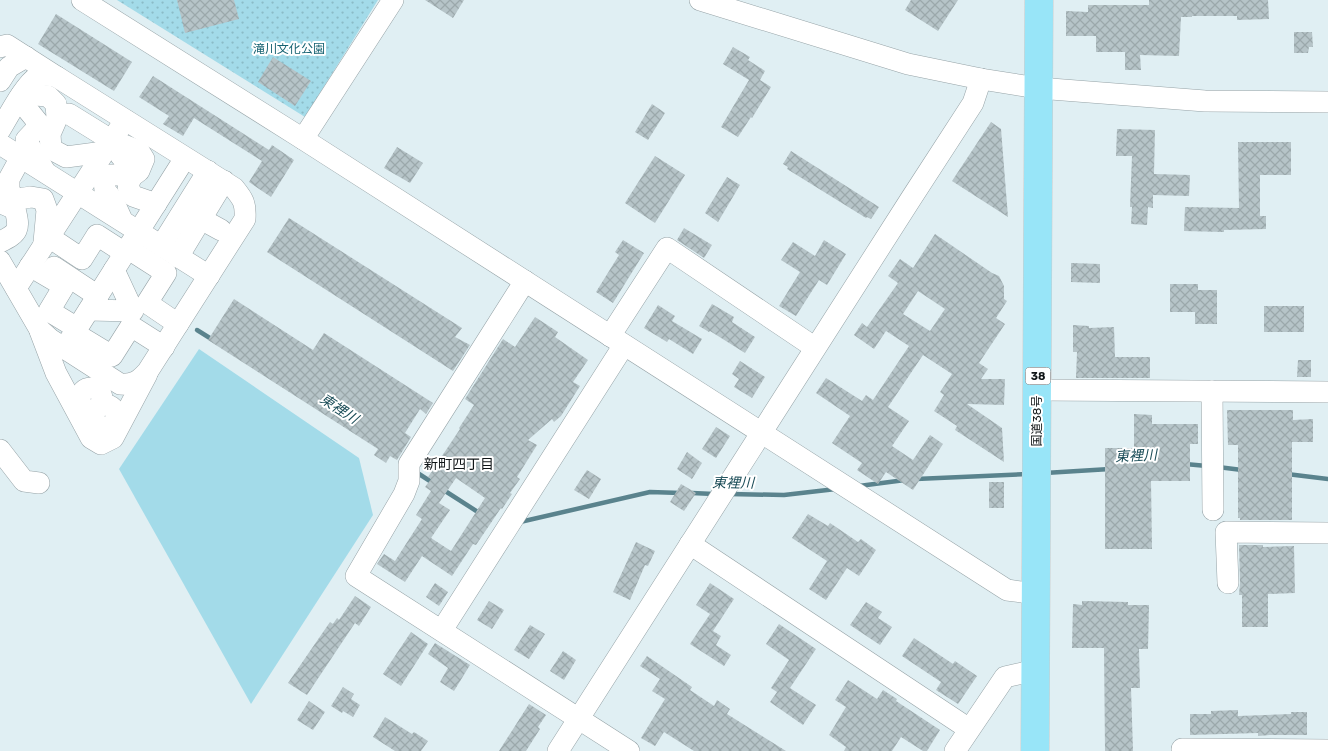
<svg xmlns="http://www.w3.org/2000/svg" width="1328" height="751" font-family="Rubik,'Noto Sans JP',sans-serif">
<defs>
<pattern id="park-dots" width="8" height="8" patternUnits="userSpaceOnUse" patternTransform="scale(1.25)"><rect width="8" height="8" fill="#a3dbe9"/><path d="M2 2h.1M6 6h.1" fill="none" stroke="#8bbbc7" stroke-width="1.8" stroke-linecap="round"/></pattern>
<pattern id="building-cross-hatch" width="8" height="8" patternUnits="userSpaceOnUse" patternTransform="scale(1.25)"><rect width="8" height="8" fill="#b6c4c8"/><path d="M0 0l8 8M0 8l8-8" fill="none" stroke="#9ba8ab"/></pattern>
</defs>
<rect width="100%" height="100%" fill="#e0eff3"/>
<path fill="#a3dbe9" d="M199 349 359 458 373 515 251 704 119 469Z"/>
<path fill="url(#park-dots)" d="M117 0H378L305 117Z"/>
<g fill="none" stroke-linecap="round" stroke-linejoin="round">
<g stroke="#5a838d" stroke-width="4.5">
<path d="M197 330 213 340"/>
<path d="M1185 464 1207 466"/>
<path d="M1218 467 1242 470"/>
<path d="M416 472 433 483"/>
<path d="M1045 473 1110 469"/>
<path d="M1287 474 1328 479"/>
<path d="M916 479 1028 474"/>
<path d="M859 486 905 480"/>
<path d="M442 489 481 514"/>
<path d="M692 493 714 494"/>
<path d="M729 494 784 495 836 489"/>
<path d="M520 522 650 492 681 493"/>
</g>
</g>
<g fill="url(#building-cross-hatch)" fill-rule="evenodd">
<path d="M177 0H234L239 19 185 33Z"/>
<path d="M425 0H464L453 18Z"/>
<path d="M911 0H958L938 31 905 10Z"/>
<path d="M1149 0H1268L1269 19 1237 20V16H1192V17H1181L1179 56 1140 55 1141 70H1125V52H1096V36H1066V11L1088 12V5H1149Z"/>
<path d="M56 14 132 62 114 91 38 44Z"/>
<path d="M1294 32H1312L1313 47H1309L1308 53H1294Z"/>
<path d="M733 47 750 57 748 60 765 71 760 80 771 87 752 118 751 117 738 137 721 127 749 80 723 64Z"/>
<path d="M273 57 311 81 295 106 258 82Z"/>
<path d="M153 76 269 150 272 145 294 160 271 197 249 182 262 161 194 118 183 136 163 124 169 116 139 97Z"/>
<path d="M652 104 665 113 648 140 635 132Z"/>
<path d="M991 122 1001 129 1008 217 952 181Z"/>
<path d="M1117 129 1155 130 1154 174 1190 175 1189 196 1153 195V208L1148 207 1147 225 1131 224 1132 207H1130L1132 156H1116Z"/>
<path d="M1238 142H1291V175H1260V216H1266V229L1224 230V232L1184 231 1185 207 1239 208Z"/>
<path d="M397 147 423 163 410 183 384 168Z"/>
<path d="M791 151 879 207 871 219 867 217 866 218 787 169 788 167 783 164Z"/>
<path d="M655 156 685 175 655 223 625 203Z"/>
<path d="M727 177 740 185 718 222 705 213Z"/>
<path d="M289 218 462 328 455 337 470 345 453 371 267 252Z"/>
<path d="M684 228 712 245 704 258 677 240Z"/>
<path d="M935 234 992 273 999 276 1004 286V299L1007 301 996 318 1005 324 979 363 988 369 981 379H1005L1004 405 967 404 1002 428 1004 462 955 430 957 426 934 411 944 395 940 392 952 374 923 355 888 407 909 421 892 446 913 460 930 435 943 444 913 490 886 472 878 484 857 470 862 463 832 443 850 416 816 393 826 378 862 401 866 395 873 400 909 346 886 331 874 349 854 335 862 323 867 327 898 283 888 276 900 259 913 268ZM918 291 945 309 930 331 903 314Z"/>
<path d="M623 240 644 253 613 303 596 292 619 255 615 252Z"/>
<path d="M824 240 846 254 827 285 819 280 796 316 779 306 800 272 781 260 793 242 815 256Z"/>
<path d="M1071 263 1100 264V283L1071 282Z"/>
<path d="M1170 284H1198V290H1217V324H1195V312H1170Z"/>
<path d="M234 299 313 350 324 333 433 403 426 414 420 409 405 433 411 437 397 460 390 456 386 463 374 455 378 449 208 340Z"/>
<path d="M712 304 734 317 732 322 755 337 745 353 710 331 709 332 699 326Z"/>
<path d="M658 305 675 316 672 321 702 339 693 354 669 339 667 342 644 328Z"/>
<rect x="1264" y="306" width="40" height="26"/>
<path d="M535 317 558 332 555 337 588 360 573 382 580 386 561 416 554 422 552 419 528 440 537 445 517 477 520 479 510 493 512 494 502 509 501 508 476 545 473 544 452 576 422 556 405 582 377 564 384 554 395 561 422 519 416 515 431 491 425 487 431 479 428 477 460 429 459 428 474 405 465 399 503 339 515 347ZM456 478 485 498 451 551 431 538 450 510 439 503Z"/>
<path d="M1073 325 1089 326V328L1114 327 1115 357H1150V378H1076L1077 352H1073Z"/>
<path d="M1298 360H1311V377H1297Z"/>
<path d="M740 361 765 377 752 398 734 387 739 379 732 374Z"/>
<path d="M1227 410H1293V420L1313 419V442H1292V520H1240V518H1238V445H1228Z"/>
<path d="M1134 414 1152 415V424H1198V444H1190V481H1151L1152 549H1105V448H1134Z"/>
<path d="M716 427 730 436 716 458 702 449Z"/>
<path d="M687 452 702 463 692 479 677 469Z"/>
<path d="M587 470 601 479 589 499 574 490Z"/>
<rect x="989" y="482" width="15" height="26"/>
<path d="M681 484 696 493 684 511 670 502Z"/>
<path d="M808 514 828 526 830 523 858 542 861 539 876 550 859 576 847 568 826 600 809 589 827 561 792 538Z"/>
<path d="M636 542 655 551 648 566 645 565 630 600 613 592Z"/>
<path d="M1239 545H1263V547L1294 546 1295 593 1268 594V627H1242V595H1239L1240 583Z"/>
<path d="M435 583 448 592 439 606 426 597Z"/>
<path d="M710 583 734 599 713 631 721 636 716 645 731 655 724 666 690 644 710 614 696 605Z"/>
<path d="M355 596 371 607 359 626 355 623 307 695 288 683 330 622 333 624 337 618 339 620Z"/>
<path d="M489 601 504 610 492 629 477 620Z"/>
<path d="M1082 601 1128 602V605H1149L1148 649H1139L1140 688H1131L1133 751H1105L1104 648H1072L1073 604 1082 605Z"/>
<path d="M866 602 882 612 878 618 892 627 880 645 850 625Z"/>
<path d="M779 624 816 649 790 688 816 705 803 725 770 702 777 692 771 688 789 660 766 644Z"/>
<path d="M530 625 545 634 529 659 514 650Z"/>
<path d="M411 632 428 644 401 686 383 674Z"/>
<path d="M914 638 953 664 955 661 977 676 958 704 936 690 941 682 902 656Z"/>
<path d="M435 643 470 665 454 691 440 682 448 668 428 654Z"/>
<path d="M563 651 576 660 564 680 550 671Z"/>
<path d="M647 656 692 687 690 690 714 706 717 700 730 709 727 714 786 751H694L664 732 655 746 641 738 665 699 652 691 660 679 640 666Z"/>
<path d="M848 680 877 699 883 690 897 699 896 701 940 730 927 751H923L901 737 892 751H844L846 747 829 735 846 707 835 700Z"/>
<path d="M343 687 354 694 351 699 360 705 353 717 343 711 342 713 331 706Z"/>
<path d="M309 701 325 712 313 730 297 720Z"/>
<path d="M529 704 546 715 538 727 540 729 526 751H499Z"/>
<path d="M1238 710V716L1291 714V712H1307V735H1270L1258 736V733L1190 735V714H1211V711Z"/>
<path d="M385 717 412 734 414 732 428 741 421 751H395L373 737Z"/>
</g>
<g fill="none" stroke-linecap="round" stroke-linejoin="round">
<defs>
<g id="minor">
<path d="M82 0 303 139 1007 590 1036 594"/>
<path d="M700 0 908 64 981 79 1038 88 1205 101 1328 102"/>
<path d="M0 47 7 45 57 77"/>
<path d="M0 81 9 67 26 57"/>
<path d="M22 94 48 96 56 104 57 118 50 134 51 149 66 157 104 152"/>
<path d="M19 99 40 125 26 140 44 170"/>
<path d="M69 114 111 140 139 151 144 159 139 171 131 177 128 187 133 196 156 204"/>
<path d="M0 130C8 117 25 84 37 77 43 74 50 75 57 77L234 188C243 199 246 203 245 219L148 371C139 381 134 385 120 384L50 339 40 330 0 261"/>
<path d="M303 139 393 0"/>
<path d="M0 144 209 276"/>
<path d="M120 155 126 162V170L119 175H110L104 181 105 190 113 200 122 220"/>
<path d="M21 157 9 179V193L18 199 31 197 43 199 47 210 44 242"/>
<path d="M0 201 1 203 15 209C20 229 19 233 0 242"/>
<path d="M201 219 221 230"/>
<path d="M49 237 82 259 97 235 125 253"/>
<path d="M161 246 208 171"/>
<path d="M127 248 166 273 147 303 178 324"/>
<path d="M178 257 224 181"/>
<path d="M30 266 64 286 49 311 77 328"/>
<path d="M54 267 98 296"/>
<path d="M525 281 409 464V481L404 494 356 576 629 751"/>
<path d="M16 288 125 120"/>
<path d="M89 310 133 311 114 270"/>
<path d="M40 331 56 373 91 438 101 444 113 438 147 374"/>
<path d="M74 333 112 356 131 326 164 347"/>
<path d="M610 336 667 248 814 347"/>
<path d="M64 349 185 158"/>
<circle cx="91" cy="399" r="11"/>
<path d="M1038 390 1328 392"/>
<path d="M1212 391 1213 510"/>
<circle cx="105" cy="416" r="11"/>
<path d="M0 450 24 481 39 483"/>
<path d="M690 544 969 729"/>
<path d="M1228 583 1226 532 1328 533"/>
<path d="M442 630 624 345"/>
<path d="M1182 749 1328 750"/>
<path d="M558 751C696 535 833 318 973 103L981 79"/>
<path d="M955 751 1005 677 1036 670"/>
</g>
<path id="highway" d="M1035 751 1039 0"/>
</defs>
<use href="#minor" stroke="#96a3a7" stroke-width="22"/>
<use href="#highway" stroke="#cacccc" stroke-width="29"/>
<use href="#minor" stroke="#fff" stroke-width="21"/>
<use href="#highway" stroke="#98e5f8" stroke-width="28"/>
</g>
<g text-anchor="middle" dominant-baseline="central" stroke-width="4" stroke-linejoin="round" paint-order="stroke">
<rect fill="#fff" stroke="#585b5d" stroke-width="1" x="1025.5" y="367.5" width="25" height="17" rx="4"/>
<g font-size="11" font-weight="bold" fill="#101517">
<text x="1038" y="376">38</text>
</g>
<g font-size="12" fill="#166271" stroke="#fff">
<text x="289" y="49">滝川文化公園</text>
</g>
<g font-size="12" fill="#101517" stroke="#fff">
<text transform="translate(1037 421) rotate(-90)">国道38号</text>
</g>
<g font-size="14" font-style="italic" fill="#1a4c57" stroke="#fff">
<text transform="translate(339 409) rotate(33)">東裡川</text>
<text transform="translate(1136 456) rotate(-3)">東裡川</text>
<text transform="translate(733 483) rotate(1)">東裡川</text>
</g>
<g font-size="14" fill="#101517" stroke="#fff">
<text x="459" y="464">新町四丁目</text>
</g>
</g>
</svg>
